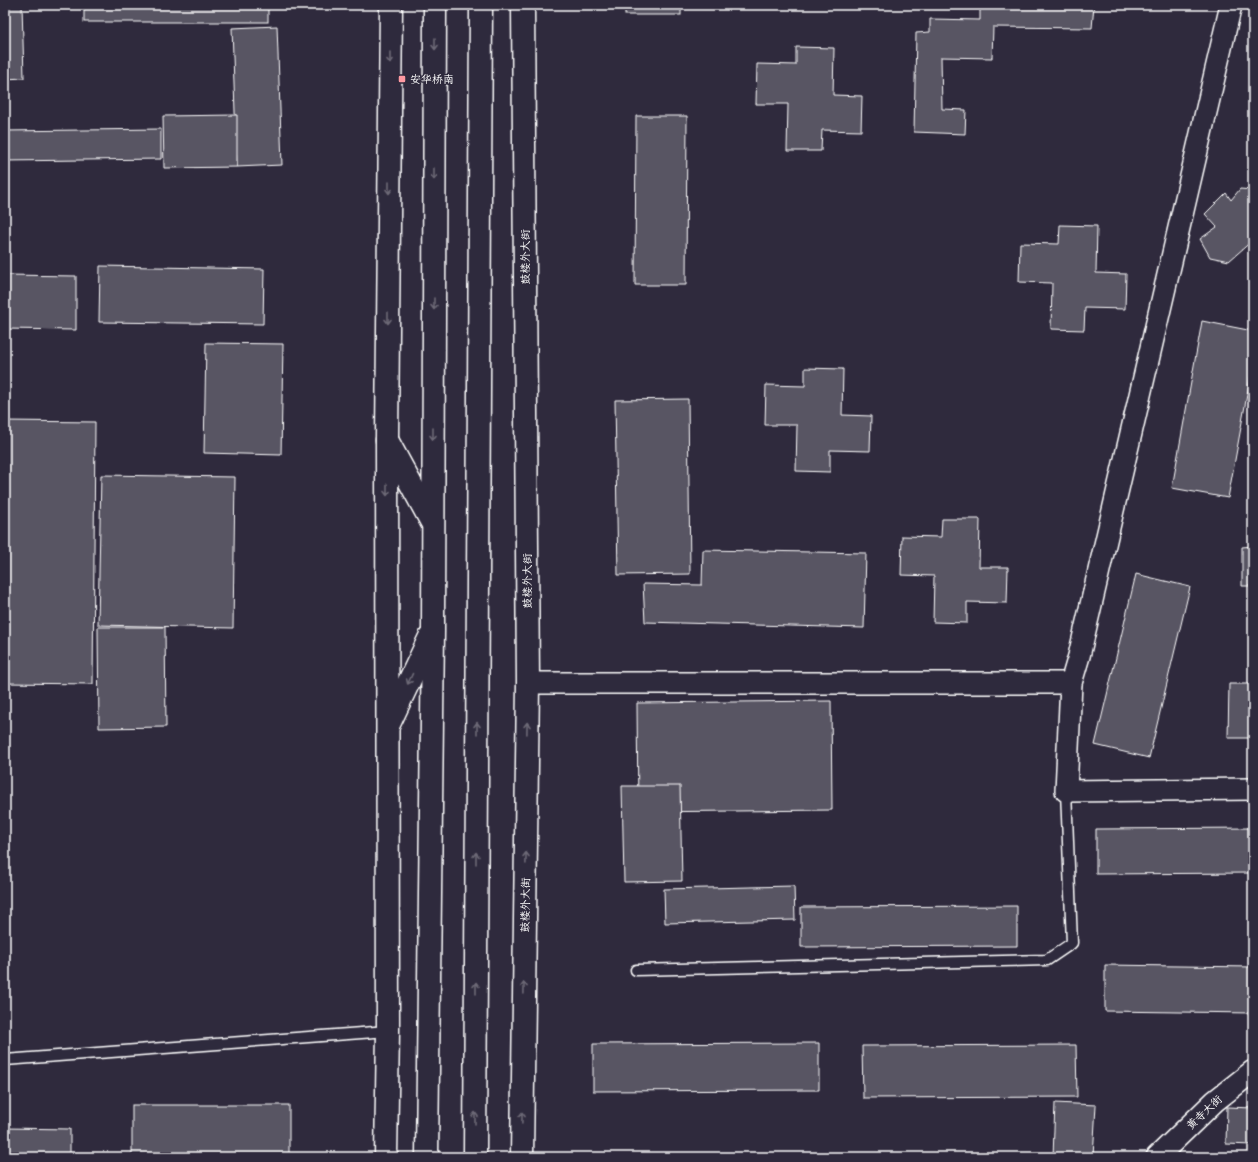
<svg xmlns="http://www.w3.org/2000/svg" width="1258" height="1162" font-family="Delius,'LXGW WenKai TC',sans-serif">
<rect width="100%" height="100%" fill="#2f2a3d"/>
<filter id="ink" filterUnits="userSpaceOnUse"><feTurbulence type="fractalNoise" baseFrequency=".025" numOctaves="2"/><feDisplacementMap in="SourceGraphic" scale="8" xChannelSelector="R" yChannelSelector="G"/><feConvolveMatrix kernelMatrix="1 2 1 2 8 2 1 2 1" color-interpolation-filters="sRGB"/></filter>
<g filter="url(#ink)">
<g fill="#595564" stroke="#fff">
<path d="M5 5H22L24 78 5 79Z"/>
<rect x="84" y="5" width="184" height="17"/>
<rect x="625" y="5" width="56" height="10"/>
<path d="M980 5H1094L1092 28 993 27 992 58 941 57 942 109 966 110 965 134 914 132 916 33 930 32V19L980 20Z"/>
<path d="M277 26 282 165 237 167 232 28Z"/>
<path d="M796 47 834 48 833 95 862 96 861 131 822 130 821 151H787L788 104H756L757 64 796 65Z"/>
<path d="M237 115V167L164 168 163 116Z"/>
<path d="M636 116H687L686 285H635Z"/>
<path d="M161 129V159L5 161V131Z"/>
<path d="M1240 189 1253 190V240L1229 261 1210 257 1200 239 1217 227 1205 214 1226 193 1231 200Z"/>
<path d="M1060 225 1097 226 1096 273 1126 274 1125 309 1085 308 1084 330 1051 329 1052 283 1019 282 1020 243 1059 244Z"/>
<path d="M100 266 264 269 263 324 99 322Z"/>
<path d="M5 275 76 276V330L5 329Z"/>
<path d="M1202 321 1253 331V362L1228 498 1172 488Z"/>
<path d="M206 343 283 344 281 455 204 453Z"/>
<path d="M805 368 843 369 842 415 871 416 870 451 830 450V472L796 471 797 425H765L766 385 805 386Z"/>
<path d="M688 399 690 574 618 575 615 400Z"/>
<path d="M5 421 95 422 93 684 5 683Z"/>
<path d="M101 475 235 477 233 628 98 625Z"/>
<path d="M942 519H980L979 567H1008L1007 603 967 602V623L933 622 934 576 901 575 902 536 941 537Z"/>
<path d="M1253 546V586H1242V547Z"/>
<path d="M703 550 866 553 864 628 645 622 643 584 702 585Z"/>
<path d="M1136 574 1190 587 1149 758 1095 745Z"/>
<path d="M98 627H165L166 727 99 728Z"/>
<path d="M1229 684H1253V738H1228Z"/>
<path d="M831 701 832 810 638 812 637 703Z"/>
<path d="M622 786H680L682 881 624 882Z"/>
<path d="M1253 828V873L1096 874V829Z"/>
<path d="M794 886 795 920 665 923 664 889Z"/>
<path d="M1017 906V946L801 947V907Z"/>
<path d="M1105 965 1253 967V1013L1105 1011Z"/>
<path d="M819 1043V1090L593 1091V1044Z"/>
<path d="M1076 1045 1077 1097 863 1098 862 1046Z"/>
<path d="M1055 1103 1096 1105 1093 1157H1053Z"/>
<rect x="132" y="1105" width="157" height="52"/>
<path d="M1227 1107 1253 1108V1145L1226 1144Z"/>
<path d="M5 1128 70 1129V1157H5Z"/>
</g>
<g fill="none" stroke-linecap="round" stroke-linejoin="round">
<defs>
<g id="service">
<path d="M636 970 1047 960 1072 943 1066 791"/>
<path d="M5 1060 388 1031"/>
</g>
<g id="minor">
<path d="M1231 5 1079 656 1071 683 1066 791 1253 789"/>
<path d="M528 683H1071"/>
<path d="M1157 1157 1215 1101 1253 1071"/>
</g>
<g id="tertiary">
<path d="M386 1157 388 1031 387 440 391 5"/>
<path d="M522 1157 528 683 523 5"/>
</g>
<g id="secondary">
<path d="M387 440 431 521"/>
<path d="M388 726 430 637"/>
<path d="M427 1157 433 631 435 5"/>
<path d="M475 1157 481 5"/>
</g>
</defs>
<use href="#service" stroke="#fff" stroke-width="13"/>
<use href="#minor" stroke="#fff" stroke-width="24"/>
<use href="#tertiary" stroke="#fff" stroke-width="25"/>
<use href="#secondary" stroke="#fff" stroke-width="25"/>
<use href="#service" stroke="#2f2a3d" stroke-width="10"/>
<use href="#minor" stroke="#2f2a3d" stroke-width="21"/>
<use href="#tertiary" stroke="#2f2a3d" stroke-width="22"/>
<use href="#secondary" stroke="#2f2a3d" stroke-width="22"/>
</g>
<defs><path id="oneway-shaft" d="M-6 0H5M1.5-3L5.5 0L1.5 3" fill="none" stroke-width="1.6" stroke-linecap="round" stroke-linejoin="round"/></defs>
<g stroke="#6d6a77">
<use href="#oneway-shaft" transform="translate(435 44) rotate(90)"/>
<use href="#oneway-shaft" transform="translate(390 58) rotate(90)"/>
<use href="#oneway-shaft" transform="translate(434 174) rotate(90)"/>
<use href="#oneway-shaft" transform="translate(389 188) rotate(90)"/>
<use href="#oneway-shaft" transform="translate(434 304) rotate(90)"/>
<use href="#oneway-shaft" transform="translate(388 318) rotate(90)"/>
<use href="#oneway-shaft" transform="translate(433 434) rotate(90)"/>
<use href="#oneway-shaft" transform="translate(387 490) rotate(90)"/>
<use href="#oneway-shaft" transform="translate(410 679) rotate(115)"/>
<use href="#oneway-shaft" transform="translate(477 728) rotate(-90)"/>
<use href="#oneway-shaft" transform="translate(527 728) rotate(-89)"/>
<use href="#oneway-shaft" transform="translate(476 858) rotate(-90)"/>
<use href="#oneway-shaft" transform="translate(526 858) rotate(-89)"/>
<use href="#oneway-shaft" transform="translate(476 988) rotate(-90)"/>
<use href="#oneway-shaft" transform="translate(524 988) rotate(-89)"/>
<use href="#oneway-shaft" transform="translate(475 1118) rotate(-90)"/>
<use href="#oneway-shaft" transform="translate(522 1118) rotate(-89)"/>
</g>
</g>
<rect fill="#ff9aa2" stroke="#2f2a3d" stroke-width="1.5" x="398" y="75" width="8" height="8" rx="2"/>
<g text-anchor="middle" dominant-baseline="central" stroke-width="3" stroke-linejoin="round" paint-order="stroke">
<g font-size="11" fill="#fff" stroke="#2f2a3d" text-anchor="start">
<text x="410" y="79">安华桥南</text>
</g>
<g font-size="11" fill="#fff" stroke="#2f2a3d">
<text transform="translate(525 257) rotate(-90)">鼓楼外大街</text>
<text transform="translate(527 581) rotate(-90)">鼓楼外大街</text>
<text transform="translate(525 905) rotate(-89)">鼓楼外大街</text>
<text transform="translate(1204 1112) rotate(-43)">黄寺大街</text>
</g>
</g>
<rect width="1258" height="1162" fill="none" stroke="#2f2a3d" stroke-width="20"/>
<rect x="10" y="10" width="1238" height="1142" fill="none" stroke="#fff" stroke-width="1.5" filter="url(#ink)"/>
</svg>
